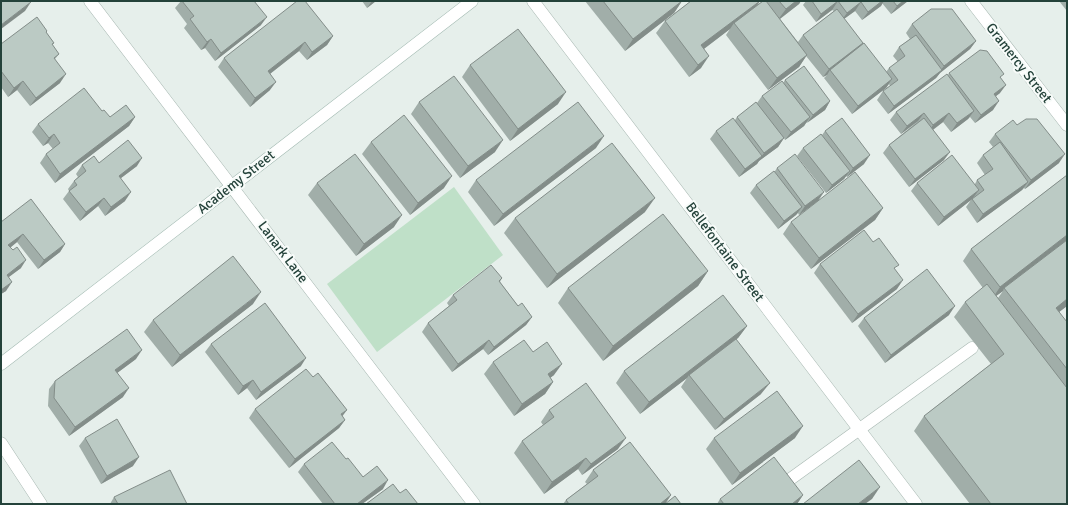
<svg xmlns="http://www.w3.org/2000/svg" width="1068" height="505" font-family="Signika,sans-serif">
<rect width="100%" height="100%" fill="#e6efeb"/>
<path fill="#bfe0c8" d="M454 187 503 255 377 352 327 284Z"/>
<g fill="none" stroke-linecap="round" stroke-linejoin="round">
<defs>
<path id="lane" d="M789 480 972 348"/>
<g id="street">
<path d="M90 1 474 504"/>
<path d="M533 1 916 504"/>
<path d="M971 1 1067 125"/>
<path d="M1 443 41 504"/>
</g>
<path id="secondary" d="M1 364 472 1"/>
</defs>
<use href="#lane" stroke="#a8b8b2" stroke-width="13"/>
<use href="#street" stroke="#a8b8b2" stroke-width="13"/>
<use href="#secondary" stroke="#a4bbb3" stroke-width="13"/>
<use href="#lane" stroke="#fff" stroke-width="12"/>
<use href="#street" stroke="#fff" stroke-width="12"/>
<use href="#secondary" stroke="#fff" stroke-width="12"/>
</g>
<g fill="#a1aea9" fill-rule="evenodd">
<path d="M181 1H254L261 25 215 61 205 48 201 50 184 28 187 24 175 8Z"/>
<path d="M362 1H376L367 8Z"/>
<path d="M585 1H682L674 13 625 51Z"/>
<path d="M691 1H760L757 5 762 2V1H801L799 4 780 19 798 42 803 35 834 11 832 10 816 22 803 5 806 1H908L891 14 882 3 881 6 862 20 855 11 844 19 863 43 861 46 886 72 889 68 898 62 893 56 899 47 910 39 906 33 912 24 976 41 970 49 940 73 936 78 888 114 877 100 883 91 890 86 889 84 886 88 852 114 824 78 827 75 823 77 806 56 799 67 768 90 726 35 730 29 704 49 701 68 689 77 656 33 665 21Z"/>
<path d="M1059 1H1067V11Z"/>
<path d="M46 32 54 43 52 45 59 54 55 59 60 83 30 106 17 90 8 97 1 87V44Z"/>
<path d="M333 36 327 45 307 60 299 51 270 74V90L250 107 218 67 224 58Z"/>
<path d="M470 65 558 104 510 141 462 77Z"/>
<path d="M949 73 1001 78 1000 93 996 96 993 110 975 123 970 117 968 119 951 132 943 122 933 130 944 160 909 187 883 153 889 145 918 121 901 134 890 120 896 112 948 75Z"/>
<path d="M785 80 830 101 825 110 806 123 804 126 785 140 784 138 778 147 759 161 757 164 739 177 710 139 716 131 735 120 737 117 757 103 762 96 783 83Z"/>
<path d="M419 102 495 152 460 178 411 114Z"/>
<path d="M102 111 110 117H135L129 126 55 183 40 163 46 154 53 149 48 143 43 146 32 132 38 124Z"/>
<path d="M1017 125 1059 163 1025 189 1024 188 1022 190 977 223 966 207 971 200 938 226 911 191 917 183 975 184 977 180 985 175 977 163 983 155 993 147 989 142 995 134Z"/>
<path d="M825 131 864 164 847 177 846 176 844 179 826 193 797 156 803 148 822 135Z"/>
<path d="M371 142 444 188 410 215 362 154Z"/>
<path d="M596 148 494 226 468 192 476 180Z"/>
<path d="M99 163 137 166 121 178 125 201 105 216 98 206 80 221 63 199 69 191 68 189 74 181 78 177 76 174 82 165Z"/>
<path d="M777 168 818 201 799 215 798 213 796 215 778 229 750 193 756 185 775 171Z"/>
<path d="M1067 175V306L1059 312 1067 322V504H970L914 431 924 416 991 364 954 317 965 302 983 288 963 261 971 249ZM1003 291 998 298 996 296Z"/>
<path d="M317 183 394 227 356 256 308 195Z"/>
<path d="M883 208 875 220 811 269 783 234 791 222Z"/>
<path d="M645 212 547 288 504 233 515 218Z"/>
<path d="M1 222 65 244 60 252 38 269 17 242 10 248 21 268 8 277 6 291 1 294Z"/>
<path d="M873 242 895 270 897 289 852 323 814 273 820 264Z"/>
<path d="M708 271 698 286 603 361 558 303 568 288Z"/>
<path d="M502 278 500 282 518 306 532 317 526 325 488 355 483 349 452 372 422 332 428 323 449 306 447 303 453 295Z"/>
<path d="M253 304 172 367 144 332 153 320Z"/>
<path d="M949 315 885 363 858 326 864 318Z"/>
<path d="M747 326 738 338 736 339 761 394 715 430 681 387 687 378 640 414 616 383 624 371Z"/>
<path d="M211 344 301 366 256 400 247 388 238 395 205 352Z"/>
<path d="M533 352 554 375 550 378 553 382 545 394 514 416 484 374 493 362Z"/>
<path d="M136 359 117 373 123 397 69 436 48 406 49 389 55 381Z"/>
<path d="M255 409 342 416 345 420 339 428 289 468 249 418Z"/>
<path d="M549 410 618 449 582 475 578 469 544 494 514 453 522 441 543 425 541 422Z"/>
<path d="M85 438 133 466 101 484 79 446Z"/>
<path d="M714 438H795L732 485 706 449Z"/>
<path d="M346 459 363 477 383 489 362 504H323L298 472 304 464Z"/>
<path d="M593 470 671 495 665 504H563L566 500 587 484 585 482Z"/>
<path d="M803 495 797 504H717L720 499Z"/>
<path d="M114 497 187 504H110Z"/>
</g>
<g fill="#838d89">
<path d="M372 1H376L367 8Z"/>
<path d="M682 1 674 13 625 51 633 39Z"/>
<path d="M760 1 753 12 734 23 730 29 693 57 701 45Z"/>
<path d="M796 1H801L799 4 777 21 786 9Z"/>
<path d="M838 1 832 10 816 22 821 14Z"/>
<path d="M882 1H884L881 6 862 20 868 12Z"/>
<path d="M903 1H908L891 14 897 6Z"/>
<path d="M31 2 25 11 1 29V25Z"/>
<path d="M861 2 855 11 841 21 847 13Z"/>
<path d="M267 17 261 25 215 61 221 53Z"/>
<path d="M333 36 327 45 307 60 312 52Z"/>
<path d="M211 39 205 48 201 50 207 42Z"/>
<path d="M976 41 970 49 940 73 936 78 888 114 894 106 940 71 944 66Z"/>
<path d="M305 42 299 51 262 80 268 71Z"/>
<path d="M863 43 857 52 830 70 827 75 823 77 829 69Z"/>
<path d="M807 55 799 67 768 90 777 78Z"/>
<path d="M709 56 701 68 689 77 698 65Z"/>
<path d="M66 74 60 83 30 106 36 98Z"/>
<path d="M892 79 886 88 852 114 858 106Z"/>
<path d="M23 81 17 90 8 97 14 88Z"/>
<path d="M276 82 270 90 250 107 255 98Z"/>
<path d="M1006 85 1000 93 988 102 994 94Z"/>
<path d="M566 92 558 104 510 141 518 129Z"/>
<path d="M830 101 825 110 807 123 813 115Z"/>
<path d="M999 101 993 110 975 123 981 115Z"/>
<path d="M974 111 968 119 951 132 957 123Z"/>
<path d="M924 113 918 121 901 134 907 126Z"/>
<path d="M949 113 943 122 927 134 933 125Z"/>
<path d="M135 117 129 126 55 183 60 174Z"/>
<path d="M810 117 804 126 785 140 791 132Z"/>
<path d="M54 134 48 143 43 146 49 138Z"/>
<path d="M604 136 596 148 494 226 503 214Z"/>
<path d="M784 138 778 147 759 161 757 164 739 177 745 169 761 157 764 153Z"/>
<path d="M503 140 495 152 460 178 468 166Z"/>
<path d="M950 152 944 160 909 187 915 179Z"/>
<path d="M1065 154 1059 163 1025 189 1031 180Z"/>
<path d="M870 155 864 164 847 177 853 168Z"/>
<path d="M142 158 137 166 113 184 119 176Z"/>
<path d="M850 171 844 179 826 193 832 185Z"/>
<path d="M452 176 444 188 410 215 418 203Z"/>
<path d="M1028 182 1022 190 977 223 983 214Z"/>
<path d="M979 190 973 198 971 200 938 226 944 217Z"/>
<path d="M131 192 125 201 105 216 111 207Z"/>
<path d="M824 192 818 201 799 215 805 206Z"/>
<path d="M104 198 98 206 80 221 86 212Z"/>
<path d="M655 198 645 212 547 288 557 274Z"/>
<path d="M802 207 796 215 778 229 784 221Z"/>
<path d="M883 208 875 220 811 269 819 258Z"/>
<path d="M402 215 394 227 356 256 364 244Z"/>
<path d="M23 234 17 242 2 254 8 245Z"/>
<path d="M1067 235V240L1004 288 1003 291 992 299 1000 287Z"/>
<path d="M65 244 60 252 38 269 44 260Z"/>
<path d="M26 260 21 268 1 283 7 275Z"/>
<path d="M708 271 698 286 603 361 613 346Z"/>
<path d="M903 280 897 289 852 323 858 314Z"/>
<path d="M12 282 6 291 1 294V290Z"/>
<path d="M261 292 253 304 172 367 180 355Z"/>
<path d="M1067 299V306L1046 322 1056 308Z"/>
<path d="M955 306 949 315 885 363 891 355Z"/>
<path d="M532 317 526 325 488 355 494 347Z"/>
<path d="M747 326 738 338 690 376 689 375 687 378 640 414 649 402Z"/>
<path d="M489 340 483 349 452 372 458 364Z"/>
<path d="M142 350 136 359 109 379 115 370Z"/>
<path d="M306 358 301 366 256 400 261 392Z"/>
<path d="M562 364 554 375 539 386 548 374Z"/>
<path d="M253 380 247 388 238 395 243 386Z"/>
<path d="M553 382 545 394 514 416 522 404Z"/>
<path d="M770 383 761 394 715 430 724 419Z"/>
<path d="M129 388 123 397 69 436 75 427Z"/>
<path d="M347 410 341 418V414Z"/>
<path d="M345 420 339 428 289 468 295 459Z"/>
<path d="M803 426 795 438 732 485 740 473Z"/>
<path d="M626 438 618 449 582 475 591 464Z"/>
<path d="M139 457 133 466 101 484 107 476Z"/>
<path d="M586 458 578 469 544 494 552 482Z"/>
<path d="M388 480 383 489 362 504H357Z"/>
<path d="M880 487 872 499 865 504H858Z"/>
<path d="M671 495 665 504H660Z"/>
<path d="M803 495 797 504H792Z"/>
</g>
<g fill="#bbcac4" stroke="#838d89">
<path d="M1 1H30L31 2 1 25Z"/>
<path d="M182 1H254L267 17 221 53 211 39 207 42 190 19 194 16Z"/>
<path d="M297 1H305L333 36 312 52 305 42 268 71 276 82 255 98 224 58Z"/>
<path d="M603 1H682L633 39Z"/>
<path d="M691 1H760L701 45 709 56 698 65 665 21Z"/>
<path d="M763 1H766L807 55 777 78 734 23Z"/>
<path d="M779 1H796L786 9Z"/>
<path d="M812 1H882L868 12 861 2 847 13 838 1 821 14Z"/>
<path d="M893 1H903L897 6Z"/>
<path d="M837 9 863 43 829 69 803 35Z"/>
<path d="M931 9H952L976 41 944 66 912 24Z"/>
<path d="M37 17 47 31 46 32 54 43 52 44 59 54 54 58 66 74 36 98 23 81 14 88 1 71V44Z"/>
<path d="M518 29 566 92 518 129 470 65Z"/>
<path d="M916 35 942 70 894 106 883 91 898 80 889 68 905 56 899 47Z"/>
<path d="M864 43 892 79 858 106 830 70Z"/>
<path d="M980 50 987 51 1004 74 1000 77 1006 85 994 94 999 101 981 115 949 73Z"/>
<path d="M804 66 830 101 813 115 785 80Z"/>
<path d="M947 74 974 111 957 123 949 113 933 125 924 113 907 126 896 112Z"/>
<path d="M454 76 503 140 468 166 419 102Z"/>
<path d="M782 81 810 117 791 132 762 96Z"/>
<path d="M84 88 102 111 104 110 110 117 126 105 135 117 60 174 46 154 60 143 54 134 49 138 38 124Z"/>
<path d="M578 102 604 136 503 214 476 180Z"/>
<path d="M756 102 784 138 764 153 737 117Z"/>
<path d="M404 115 452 176 418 203 371 142Z"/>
<path d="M733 118 762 156 745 169 716 131Z"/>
<path d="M842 118 870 155 853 168 825 131Z"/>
<path d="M924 118 950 152 915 179 889 145Z"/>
<path d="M1026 119H1037L1065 154 1031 180 995 134 1013 120 1017 125Z"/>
<path d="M821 134 850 171 832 185 803 148Z"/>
<path d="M128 140 142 158 119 176 131 192 111 207 104 198 86 212 69 191 77 185 74 181 86 171 82 165 94 156 99 163Z"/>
<path d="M1000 142 1028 182 983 214 972 199 984 190 977 180 993 169 983 155Z"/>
<path d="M612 143 655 198 557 274 515 218Z"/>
<path d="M355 154 402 215 364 244 317 183Z"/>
<path d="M795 154 824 192 805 206 777 168Z"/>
<path d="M952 155 979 190 944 217 917 183Z"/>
<path d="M774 171 802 207 784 221 756 185Z"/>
<path d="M855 172 883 208 819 258 791 222Z"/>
<path d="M1067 175V235L1000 287 971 249Z"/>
<path d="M31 199 65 244 44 260 23 234 8 245 13 250 17 247 26 260 7 275 12 282 1 290V222Z"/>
<path d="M663 214 708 271 613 346 568 288Z"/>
<path d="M864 230 873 242 879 238 899 265 894 268 903 280 858 314 820 264Z"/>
<path d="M1067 240V299L1056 308 1067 322V369L1004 288Z"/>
<path d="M233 256 261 292 180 355 153 320Z"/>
<path d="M491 265 502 278 499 281 518 306 522 303 532 317 494 347 489 340 458 364 428 323 457 300 453 295Z"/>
<path d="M927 269 955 306 891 355 864 318Z"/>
<path d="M987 284 1067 388V504H991L924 416 1004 354 965 302Z"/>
<path d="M723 295 747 326 649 402 624 371Z"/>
<path d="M265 303 306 358 261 392 253 380 243 386 211 344Z"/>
<path d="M127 329 142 350 115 370 129 388 75 427 54 398 55 381Z"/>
<path d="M736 339 770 383 724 419 689 375Z"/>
<path d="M524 340 533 352 547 342 562 364 548 374 553 382 522 404 493 362Z"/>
<path d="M306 369 313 377 318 373 347 410 341 414 345 420 295 459 255 409Z"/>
<path d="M586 383 626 438 591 464 586 458 552 482 522 441 554 417 549 410Z"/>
<path d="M777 391 803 426 740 473 714 438Z"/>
<path d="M117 419 139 457 107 476 85 438Z"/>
<path d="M332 442 346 459 348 458 363 477 377 466 388 480 357 504H335L304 464Z"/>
<path d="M630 442 671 495 660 504H569L566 500 598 476 593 470Z"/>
<path d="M774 457 803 495 792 504H724L720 499Z"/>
<path d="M859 460 880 487 858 504H803Z"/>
<path d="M170 470 187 504H118L114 497Z"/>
<path d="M393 484 400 493 406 489 418 504H366Z"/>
<path d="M675 496 681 504H665Z"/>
</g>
<g text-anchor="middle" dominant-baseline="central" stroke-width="4" stroke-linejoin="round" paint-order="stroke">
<g font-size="14" fill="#24423a" stroke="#f7fbf9">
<text transform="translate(1019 63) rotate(52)">Gramercy Street</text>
<text transform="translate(236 182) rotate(-38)">Academy Street</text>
<text transform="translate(283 252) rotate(53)">Lanark Lane</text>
<text transform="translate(725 252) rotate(53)">Bellefontaine Street</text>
</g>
</g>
<rect width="1068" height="505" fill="none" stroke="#24423a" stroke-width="4"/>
</svg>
